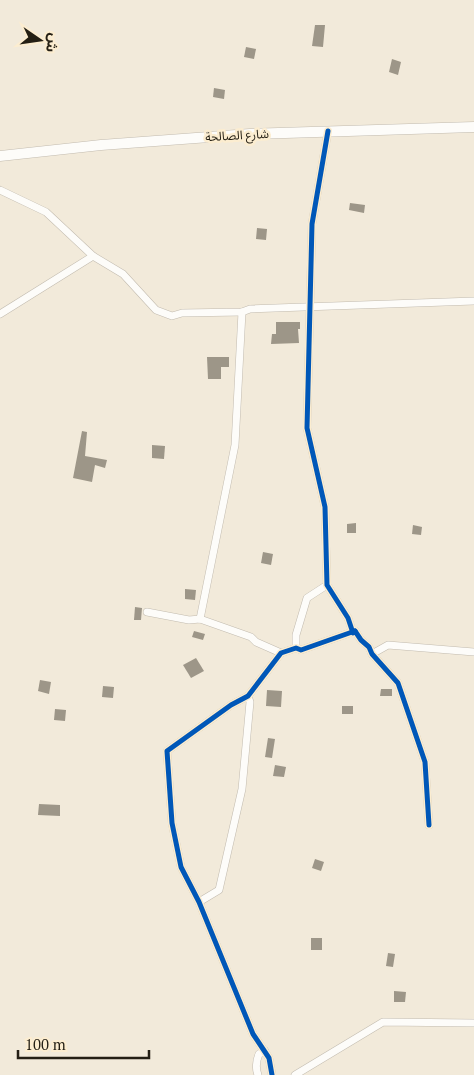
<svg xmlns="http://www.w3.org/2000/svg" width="474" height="1075" font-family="'PT Serif','Noto Sans Arabic',serif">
<rect width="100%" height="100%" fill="#f2eada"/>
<g fill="#9d9688">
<path d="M315 25H325L323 47 312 46Z"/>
<path d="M246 47 256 49 254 59 244 57Z"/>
<path d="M392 59 401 62 398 75 389 72Z"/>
<path d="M214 88 225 90 224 99 213 97Z"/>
<path d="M350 203 365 205 364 213 349 210Z"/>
<path d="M257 228 267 229 266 240 256 239Z"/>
<path d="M276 322H300V329H298L299 343 271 344 272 334H276Z"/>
<path d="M207 357H229V367H221V379H208Z"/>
<path d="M82 431 87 432 85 456 107 460 105 468 95 465 92 482 73 478Z"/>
<path d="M152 445 165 446 164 459 152 458Z"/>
<path d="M356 523V533H347V524Z"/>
<path d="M413 525 422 527 421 535 412 534Z"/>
<path d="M263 552 273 554 271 565 261 563Z"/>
<path d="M185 589 196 590 195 600 185 599Z"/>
<path d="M135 607 142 608 141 620H134Z"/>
<path d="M194 631 205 634 203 640 192 637Z"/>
<path d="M196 658 204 671 191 678 183 665Z"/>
<path d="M40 680 51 682 49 694 38 691Z"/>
<path d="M103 686 114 687 113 698 102 697Z"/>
<path d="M381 689H392V696H380Z"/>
<path d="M267 690 282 691 281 707 266 706Z"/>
<rect x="342" y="706" width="11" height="8"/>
<path d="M55 709 66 710 65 721 54 720Z"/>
<path d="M268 738 275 739 272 758 265 757Z"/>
<path d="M275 765 286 767 284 777 273 776Z"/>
<path d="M39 804 60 805V816L38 815Z"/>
<path d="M315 859 324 862 321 871 312 868Z"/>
<rect x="311" y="938" width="11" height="12"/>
<path d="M388 953 395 954 393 967 386 966Z"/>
<path d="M394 991 406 992 405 1002H394Z"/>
</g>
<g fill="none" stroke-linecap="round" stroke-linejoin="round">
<defs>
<g id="minor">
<path d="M328 131 312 224 307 428 325 507 327 585 348 618 353 633 355 631 361 640 369 647 372 654 398 683 425 762 429 825"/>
<path d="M0 190 46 212 93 256"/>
<path d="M0 314 93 256 123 274 156 310 172 316 182 313 242 312 250 309 474 301"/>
<path d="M147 612 189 620 200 619 251 637 256 642 281 653"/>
<path d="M200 619 235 445 242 312"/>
<path d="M296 648V635L307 598 327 585"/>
<path d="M372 654 388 645 474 652"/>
<path d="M199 902 219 890 242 789 250 702 248 696"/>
<path d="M258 1075C255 1067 256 1061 259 1054L265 1051"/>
<path d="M272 1075 269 1058 253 1034 199 902 181 867 172 823 167 751 231 705 248 696 281 653 296 648 301 650 355 631"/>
<path d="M295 1075 383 1022 474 1023"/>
</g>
<path id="secondary" d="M0 156 101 145 250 134 474 127"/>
</defs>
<use href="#minor" stroke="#c2bbaf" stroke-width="8"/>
<use href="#secondary" stroke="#c2bbaf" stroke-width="11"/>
<use href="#minor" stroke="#fdfcf9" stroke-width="7"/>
<use href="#secondary" stroke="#fdfcf9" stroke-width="10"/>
<defs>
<g id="cycleway">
<path d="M328 131 312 224 307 428 325 507 327 585 348 618 353 633 355 631 361 640 369 647 372 654 398 683 425 762 429 825"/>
<path d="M272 1075 269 1058 253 1034 199 902 181 867 172 823 167 751 231 705 248 696 281 653 296 648 301 650 355 631"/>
</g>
</defs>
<use href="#cycleway" stroke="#fcedd0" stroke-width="8"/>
<use href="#cycleway" stroke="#0057b8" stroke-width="5"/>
</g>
<g text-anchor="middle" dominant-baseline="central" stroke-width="5" stroke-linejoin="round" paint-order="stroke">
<g font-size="12" fill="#241f14" stroke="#fcedd0">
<text transform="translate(237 135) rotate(-3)">شارع الصالحة</text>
</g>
</g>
<g transform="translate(40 40) rotate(103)" stroke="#fcedd0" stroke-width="4" paint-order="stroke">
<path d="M0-4L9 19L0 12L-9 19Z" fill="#241f14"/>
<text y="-8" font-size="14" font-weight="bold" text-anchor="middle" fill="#241f14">ش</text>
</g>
<path d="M18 1050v8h131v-8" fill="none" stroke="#241f14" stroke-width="2.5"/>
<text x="25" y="1050" font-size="15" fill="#241f14" stroke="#fcedd0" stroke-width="4" paint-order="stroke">100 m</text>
</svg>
